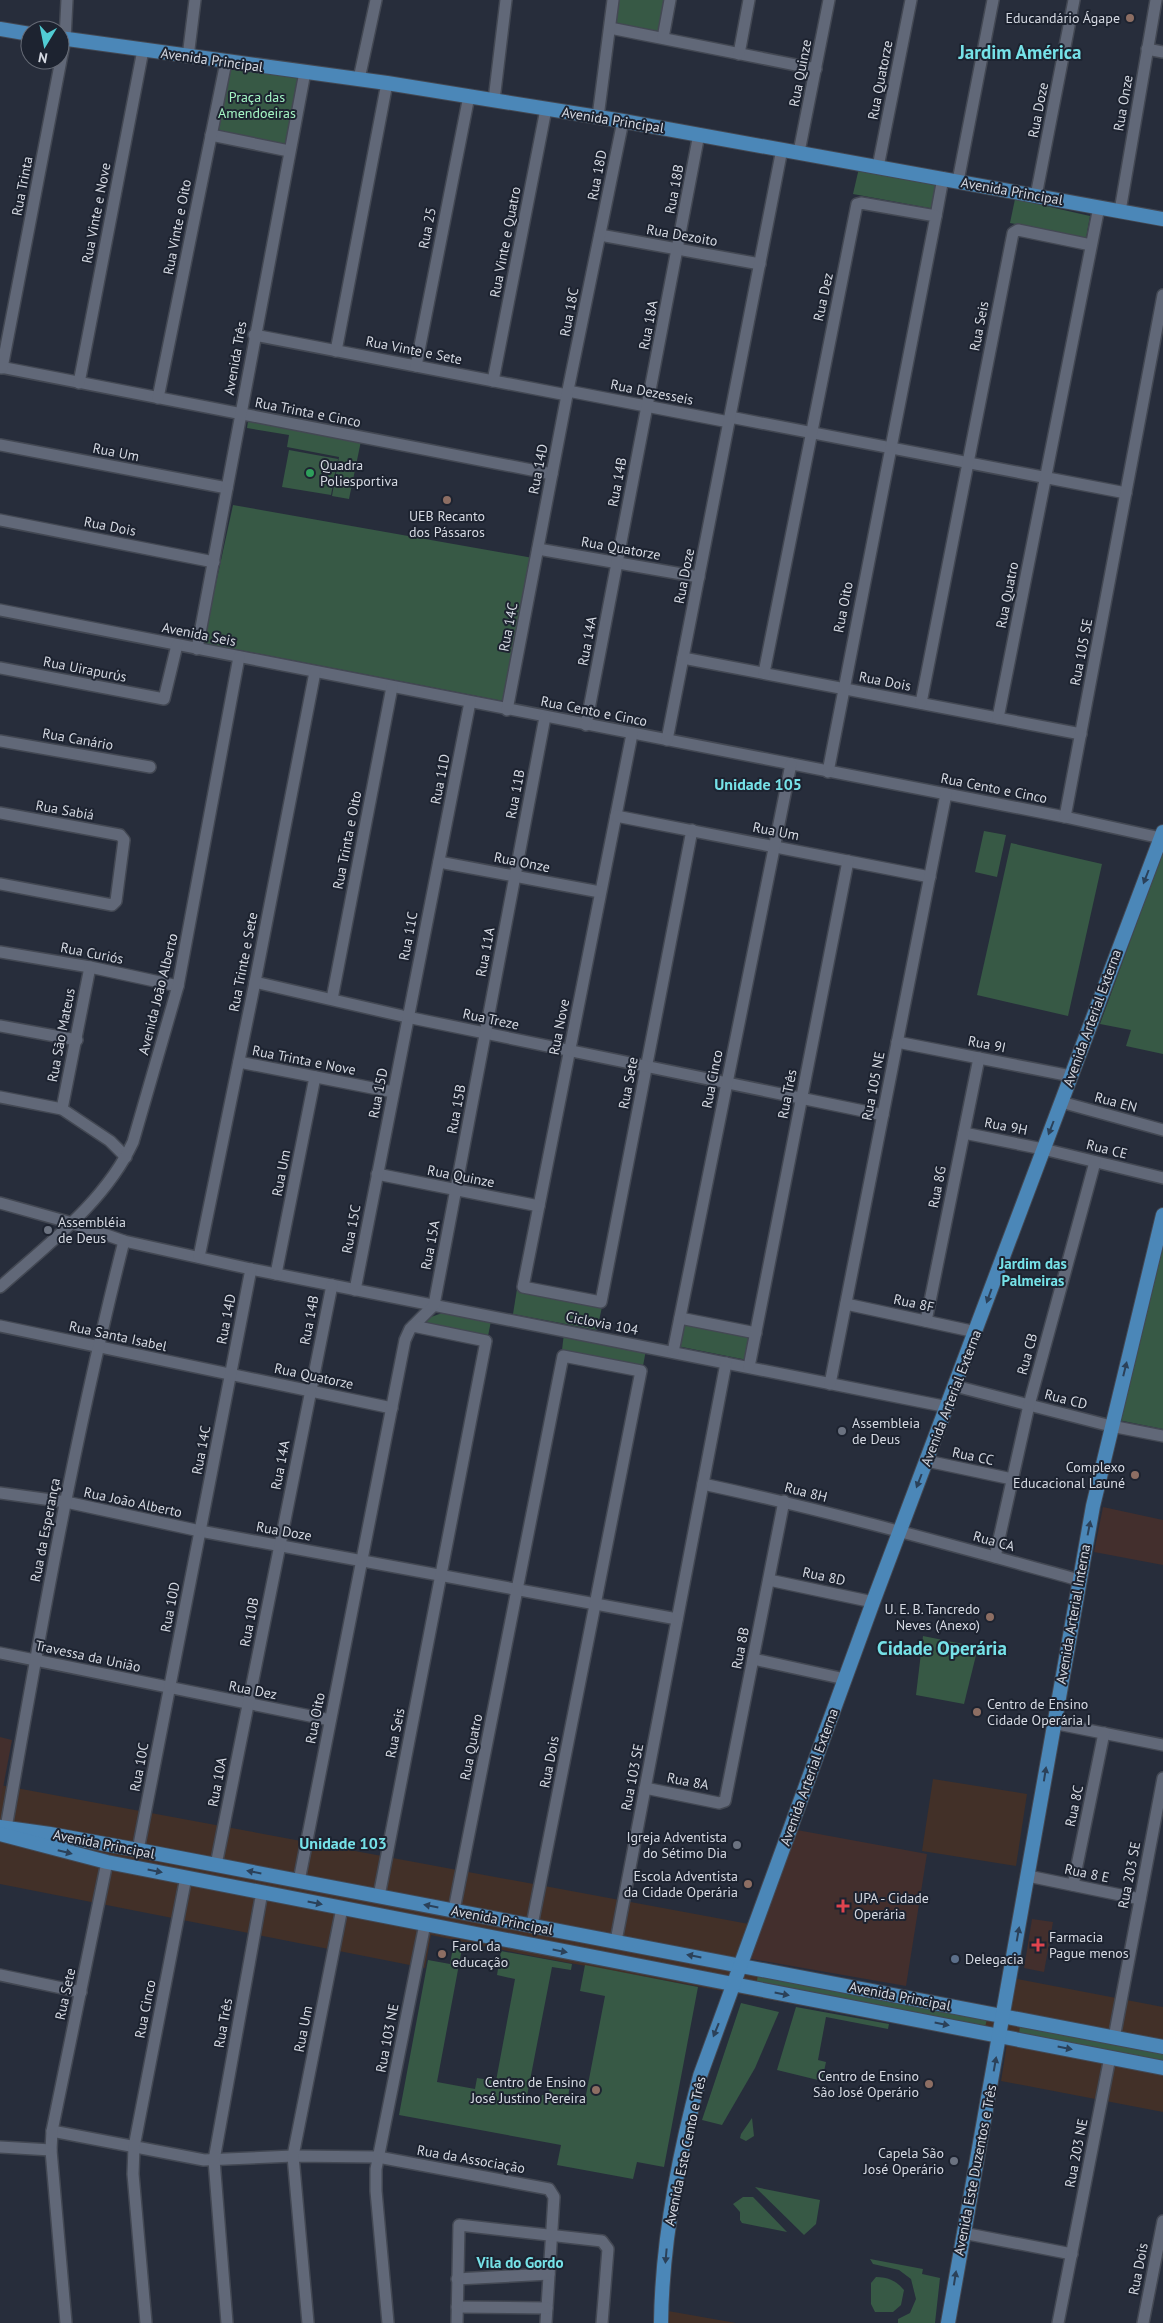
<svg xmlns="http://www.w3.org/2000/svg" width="1163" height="2323" font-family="'PT Sans',sans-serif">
<rect width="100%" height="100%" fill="#272d3b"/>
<g fill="#423028">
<path d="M933 1779 1027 1794 1016 1866 922 1851Z"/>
<path d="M0 1785 749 1924 740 1958 1000 2012 1007 1977 1163 2007V2112L1001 2081 1007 2043 537 1957 431 1935 425 1968 0 1884Z"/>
<path d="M668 2311 736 2323H668Z"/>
</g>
<g fill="#432f2d">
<path d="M1103 1507 1163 1520V1565L1094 1552Z"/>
<path d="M0 1737 12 1740 0 1804Z"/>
<path d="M797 1830 927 1854 906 1986 746 1958Z"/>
<path d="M1032 1919 1053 1922 1044 1972 1024 1968Z"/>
</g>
<g fill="#375945">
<path d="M614 0H672L665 38 611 28Z"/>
<path d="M226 63 304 73 289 149 213 134Z"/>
<path d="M859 168 940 185 935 209 853 194Z"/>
<path d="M1015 199 1090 216 1086 238 1010 223Z"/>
<path d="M248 421 361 441 349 499 332 496 339 457 287 447 289 435 247 428Z"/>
<path d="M289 450 338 459 331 495 282 487Z"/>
<path d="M233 505 533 558 503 701 203 643Z"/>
<path d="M984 831 1006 835 997 877 975 872Z"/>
<path d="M1011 843 1102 864 1068 1016 977 995Z"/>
<path d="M1163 851V1054L1126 1046 1131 1030 1100 1024Z"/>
<path d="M1163 1243V1429L1118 1420Z"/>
<path d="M517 1289 602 1307 597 1330 513 1314Z"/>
<path d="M445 1312 491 1321 488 1336 424 1323 431 1317Z"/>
<path d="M682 1322 752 1337 747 1360 677 1346Z"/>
<path d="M564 1333 646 1350 643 1366 562 1350Z"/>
<path d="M923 1636 978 1647 964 1704 916 1695Z"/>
<path d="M454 1942 463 1943 437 2082 475 2089 477 2078 496 2081 515 1979 497 1975 501 1951 572 1964 571 1970 552 1967 526 2101 540 2104 542 2095H548L551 2081 570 2085 568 2097 585 2100 605 1996 580 1991 585 1965 698 1987 664 2167 637 2162 633 2179 557 2165 561 2145 399 2115 428 1960 450 1964Z"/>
<path d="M758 1974 987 2019 985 2027 757 1981Z"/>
<path d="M741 2003 779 2012 755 2068 722 2125 702 2120Z"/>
<path d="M796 2007 889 2024 888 2029 826 2017 818 2060 826 2062 822 2081 777 2070Z"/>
<path d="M1020 2026 1163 2054V2062L1019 2034Z"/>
<path d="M752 2118 754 2136 746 2141 740 2138 741 2134Z"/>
<path d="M755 2187 820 2200 816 2224 804 2235Z"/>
<path d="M743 2197H753L787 2232 742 2223 740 2220V2212L733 2204Z"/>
<path d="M870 2259 923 2269 922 2274 940 2278 935 2323H898V2319L910 2313 916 2299 911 2279 899 2270 873 2264Z"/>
<path d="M876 2277C889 2277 896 2281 904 2290L901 2305 893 2312H875L871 2304V2283Z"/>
</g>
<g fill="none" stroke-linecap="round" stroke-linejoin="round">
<defs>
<g id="minor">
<path d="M610 28 816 69"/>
<path d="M663 38 670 0"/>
<path d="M1147 49 1163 52"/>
<path d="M739 54 749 0"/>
<path d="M188 57 195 0"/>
<path d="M359 79 376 0"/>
<path d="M494 100 506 0"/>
<path d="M598 117 613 0"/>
<path d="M211 135 289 151"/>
<path d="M799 152 829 0"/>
<path d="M878 167 911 0"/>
<path d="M958 181 993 0"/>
<path d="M1036 196 1074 0"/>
<path d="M1120 211 1156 0"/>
<path d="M936 216 943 178"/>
<path d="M600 235 760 264"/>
<path d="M254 335 567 395"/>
<path d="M336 351 387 83"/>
<path d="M416 366 469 96"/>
<path d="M0 367 552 474"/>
<path d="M2 368 65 39 67 0"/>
<path d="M493 381 546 109"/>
<path d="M79 383 143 50"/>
<path d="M568 391 729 422"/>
<path d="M158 398 226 62"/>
<path d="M730 417 1126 493"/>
<path d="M0 445 227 488"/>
<path d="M0 520 214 562"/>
<path d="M538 549 699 577"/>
<path d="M0 610 1065 817 1161 838"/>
<path d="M197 649 305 72"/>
<path d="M683 658 1081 734"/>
<path d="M0 668 164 699 177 645"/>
<path d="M764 673 857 204 861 203 936 216 828 772"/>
<path d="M921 703 1013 233 1018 230 1091 245"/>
<path d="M507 710 567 395 623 121"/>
<path d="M998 718 1099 207"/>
<path d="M586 725 699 134"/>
<path d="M632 734 523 1287 601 1302 692 830"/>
<path d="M667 740 782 149"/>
<path d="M0 741 150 767"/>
<path d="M0 813 120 835 124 840 116 901 112 905 0 884"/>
<path d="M616 816 930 877"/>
<path d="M1065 817 1163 295"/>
<path d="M439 862 600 892"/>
<path d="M0 952 90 967 178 986"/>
<path d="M255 982 407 1017 883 1115"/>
<path d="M332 999 392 687"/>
<path d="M0 1026 77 1040"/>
<path d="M897 1042 1071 1076"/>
<path d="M239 1062 393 1092"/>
<path d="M0 1097 62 1109 110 1141 126 1157"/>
<path d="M1061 1102 1163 1130"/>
<path d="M62 1109 90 967"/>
<path d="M964 1133 1043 1149 1163 1178"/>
<path d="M377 1174 539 1206"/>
<path d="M0 1203 72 1223 124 1241 251 1269 948 1407"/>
<path d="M199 1257 255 982 315 672"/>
<path d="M276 1274 315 1077"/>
<path d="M0 1287C48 1244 105 1202 133 1142L178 986 239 657"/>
<path d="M355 1290 470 702"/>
<path d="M846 1304 976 1332"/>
<path d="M680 1318 756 1333"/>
<path d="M926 1321 979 1058"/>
<path d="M0 1326 392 1408"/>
<path d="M673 1352 791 764"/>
<path d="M749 1367 848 861"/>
<path d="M830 1384 946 794"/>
<path d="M955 1386 1111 1426 1163 1436"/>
<path d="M927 1461 1012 1479"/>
<path d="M703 1484C830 1511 954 1546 1079 1580"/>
<path d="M0 1493 66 1502 200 1531 677 1619"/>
<path d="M995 1557 1029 1405 1095 1162"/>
<path d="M769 1580 873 1602"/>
<path d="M0 1653 330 1720"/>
<path d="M753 1659 845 1679"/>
<path d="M1053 1723 1163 1745"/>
<path d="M645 1788 719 1803 725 1801 784 1501"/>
<path d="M6 1828C40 1631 75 1434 124 1241"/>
<path d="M138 1850 251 1269"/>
<path d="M216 1865 332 1285"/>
<path d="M1028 1876 1140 1899"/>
<path d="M299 1881 405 1340 410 1329 434 1305 545 717"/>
<path d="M1073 1885 1104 1733"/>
<path d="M379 1896 486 1341 413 1326"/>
<path d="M454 1910 563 1356 641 1371 532 1925"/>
<path d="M616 1941 726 1363"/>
<path d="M0 1975 81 1992"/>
<path d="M1114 2038 1163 1778"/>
<path d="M52 2131 204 2160 293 2156 378 2157 549 2189 554 2197 546 2323"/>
<path d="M0 2147 51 2150"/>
<path d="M963 2233 1072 2254"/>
<path d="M457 2279 549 2274"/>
<path d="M457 2307 547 2308"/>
<path d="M66 2323 51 2150 52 2131 107 1862"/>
<path d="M146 2323 133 2174 134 2147 186 1877"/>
<path d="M227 2323 214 2160 262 1892"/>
<path d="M308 2323 293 2156 342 1908"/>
<path d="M388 2323 376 2191V2169L425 1924"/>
<path d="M457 2323 459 2225 602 2241 608 2249 602 2323"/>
<path d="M1058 2323 1110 2057"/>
<path d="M1143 2323 1163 2221"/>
</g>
<g id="major">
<path d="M0 29 30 34"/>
<path d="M60 38 387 83 623 121 1163 219"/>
<path d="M0 1827 50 1834 138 1850 1163 2047"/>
<path d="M0 1834 107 1862 1163 2068"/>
<path d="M661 2323C662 2242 679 2154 700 2076L873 1602 1163 832"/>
<path d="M948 2323 1093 1506 1163 1215"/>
</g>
</defs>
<use href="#minor" stroke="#434853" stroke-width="14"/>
<use href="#major" stroke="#434853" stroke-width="16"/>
<use href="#minor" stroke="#616878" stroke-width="11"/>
<use href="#major" stroke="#4b87b8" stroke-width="14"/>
</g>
<defs><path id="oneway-solid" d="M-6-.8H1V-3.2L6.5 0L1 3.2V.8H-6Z" transform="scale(1.25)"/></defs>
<g fill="#2b4159">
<use href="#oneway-solid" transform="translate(1146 877) rotate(111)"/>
<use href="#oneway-solid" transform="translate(1051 1128) rotate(111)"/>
<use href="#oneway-solid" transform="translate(989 1296) rotate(110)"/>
<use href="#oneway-solid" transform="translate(1125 1369) rotate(-76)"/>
<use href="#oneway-solid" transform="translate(919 1481) rotate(111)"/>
<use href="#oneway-solid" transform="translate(1089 1528) rotate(-79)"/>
<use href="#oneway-solid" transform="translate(1045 1774) rotate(-81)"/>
<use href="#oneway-solid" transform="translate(65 1852) rotate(14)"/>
<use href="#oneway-solid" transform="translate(155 1871) rotate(11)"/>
<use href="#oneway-solid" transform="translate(254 1872) rotate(-169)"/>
<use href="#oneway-solid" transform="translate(315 1903) rotate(11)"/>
<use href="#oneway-solid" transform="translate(431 1906) rotate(-169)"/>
<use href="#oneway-solid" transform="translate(1018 1934) rotate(-80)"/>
<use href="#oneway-solid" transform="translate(560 1951) rotate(11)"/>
<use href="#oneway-solid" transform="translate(694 1956) rotate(-169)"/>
<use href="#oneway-solid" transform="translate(782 1994) rotate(11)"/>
<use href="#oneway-solid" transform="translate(942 2024) rotate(11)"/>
<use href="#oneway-solid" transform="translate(716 2030) rotate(112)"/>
<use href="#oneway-solid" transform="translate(1065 2048) rotate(11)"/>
<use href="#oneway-solid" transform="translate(995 2064) rotate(-80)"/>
<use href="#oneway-solid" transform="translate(666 2256) rotate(95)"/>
<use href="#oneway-solid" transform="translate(955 2278) rotate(-81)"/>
</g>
<g fill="#8d6e63" stroke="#1d2330" stroke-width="2">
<circle cx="1130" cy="18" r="5"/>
<circle cx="447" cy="500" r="5"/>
<circle cx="1135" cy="1475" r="5"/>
<circle cx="990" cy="1617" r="5"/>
<circle cx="977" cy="1712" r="5"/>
<circle cx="748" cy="1884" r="5"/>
<circle cx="442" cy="1954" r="5"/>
<circle cx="929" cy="2084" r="5"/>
<circle cx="596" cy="2090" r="5"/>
</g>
<circle fill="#2e9e5b" stroke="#1d2330" stroke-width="2" cx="310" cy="473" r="5"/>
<g fill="#6b7280" stroke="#1d2330" stroke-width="2">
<circle cx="48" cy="1230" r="5"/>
<circle cx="842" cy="1431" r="5"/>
<circle cx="737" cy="1845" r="5"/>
<circle cx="954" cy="2161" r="5"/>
</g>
<g fill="#e0444e" stroke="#1d2330" stroke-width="2">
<path d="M840.5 1898.5h5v5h5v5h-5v5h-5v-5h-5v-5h5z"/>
<path d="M1035.5 1937.5h5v5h5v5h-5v5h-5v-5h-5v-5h5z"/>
</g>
<circle fill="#5c6f8a" stroke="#1d2330" stroke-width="2" cx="955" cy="1959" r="5"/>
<g text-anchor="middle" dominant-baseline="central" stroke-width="4" stroke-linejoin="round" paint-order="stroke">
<g font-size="14" fill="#d5d9e2" stroke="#1d2330" text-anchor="end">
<text x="1120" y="18">Educandário Ágape</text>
<text x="320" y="465" text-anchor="start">Quadra<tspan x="320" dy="16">Poliesportiva</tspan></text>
<text x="447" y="516" text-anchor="middle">UEB Recanto<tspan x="447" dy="16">dos Pássaros</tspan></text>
<text x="58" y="1222" text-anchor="start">Assembléia<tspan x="58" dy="16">de Deus</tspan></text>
<text x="852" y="1423" text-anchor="start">Assembleia<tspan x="852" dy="16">de Deus</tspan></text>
<text x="1125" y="1467">Complexo<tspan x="1125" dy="16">Educacional Launé</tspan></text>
<text x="980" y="1609">U. E. B. Tancredo<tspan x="980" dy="16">Neves (Anexo)</tspan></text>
<text x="987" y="1704" text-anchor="start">Centro de Ensino<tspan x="987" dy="16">Cidade Operária I</tspan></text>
<text x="727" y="1837">Igreja Adventista<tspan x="727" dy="16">do Sétimo Dia</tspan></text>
<text x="738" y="1876">Escola Adventista<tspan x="738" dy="16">da Cidade Operária</tspan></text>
<text x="854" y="1898" text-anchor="start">UPA - Cidade<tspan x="854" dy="16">Operária</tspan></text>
<text x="1049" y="1937" text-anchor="start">Farmacia<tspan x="1049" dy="16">Pague menos</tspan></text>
<text x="452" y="1946" text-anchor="start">Farol da<tspan x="452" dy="16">educação</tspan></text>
<text x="965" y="1959" text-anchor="start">Delegacia</text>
<text x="919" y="2076">Centro de Ensino<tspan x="919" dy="16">São José Operário</tspan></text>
<text x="586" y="2082">Centro de Ensino<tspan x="586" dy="16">José Justino Pereira</tspan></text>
<text x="944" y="2153">Capela São<tspan x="944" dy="16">José Operário</tspan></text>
</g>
<g font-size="14" fill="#d5d9e2" stroke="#1d2330">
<text transform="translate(212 60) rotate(8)">Avenida Principal</text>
<text transform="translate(800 73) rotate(-79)">Rua Quinze</text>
<text transform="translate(880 80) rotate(-79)">Rua Quatorze</text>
<text transform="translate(1123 103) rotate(-80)">Rua Onze</text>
<text transform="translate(1038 110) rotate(-79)">Rua Doze</text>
<text transform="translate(613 120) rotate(9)">Avenida Principal</text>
<text transform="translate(597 175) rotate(-79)">Rua 18D</text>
<text transform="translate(22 186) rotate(-79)">Rua Trinta</text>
<text transform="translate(674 189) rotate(-79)">Rua 18B</text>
<text transform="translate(1012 191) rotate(10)">Avenida Principal</text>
<text transform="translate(96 213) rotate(-79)">Rua Vinte e Nove</text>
<text transform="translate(177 227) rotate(-79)">Rua Vinte e Oito</text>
<text transform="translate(427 228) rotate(-79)">Rua 25</text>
<text transform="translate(682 235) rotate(10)">Rua Dezoito</text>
<text transform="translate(505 242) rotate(-79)">Rua Vinte e Quatro</text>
<text transform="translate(823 297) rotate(-78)">Rua Dez</text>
<text transform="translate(569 312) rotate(-79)">Rua 18C</text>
<text transform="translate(648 325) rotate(-79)">Rua 18A</text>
<text transform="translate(979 326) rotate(-79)">Rua Seis</text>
<text transform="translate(414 350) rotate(11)">Rua Vinte e Sete</text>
<text transform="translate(235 358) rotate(-80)">Avenida Três</text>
<text transform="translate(652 392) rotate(11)">Rua Dezesseis</text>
<text transform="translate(308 412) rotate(11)">Rua Trinta e Cinco</text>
<text transform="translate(116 452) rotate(11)">Rua Um</text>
<text transform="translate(538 469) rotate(-79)">Rua 14D</text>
<text transform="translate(617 482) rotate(-79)">Rua 14B</text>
<text transform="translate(110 526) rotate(11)">Rua Dois</text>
<text transform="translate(621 548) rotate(10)">Rua Quatorze</text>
<text transform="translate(684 576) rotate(-79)">Rua Doze</text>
<text transform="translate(1007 595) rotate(-79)">Rua Quatro</text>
<text transform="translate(843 607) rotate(-79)">Rua Oito</text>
<text transform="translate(508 627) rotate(-79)">Rua 14C</text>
<text transform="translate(199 634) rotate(11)">Avenida Seis</text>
<text transform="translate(587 641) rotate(-79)">Rua 14A</text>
<text transform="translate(1081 652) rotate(-79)">Rua 105 SE</text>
<text transform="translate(85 669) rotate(11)">Rua Uirapurύs</text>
<text transform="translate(885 681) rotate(11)">Rua Dois</text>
<text transform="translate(594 711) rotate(11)">Rua Cento e Cinco</text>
<text transform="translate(78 739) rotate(10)">Rua Canário</text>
<text transform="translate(440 779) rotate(-79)">Rua 11D</text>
<text transform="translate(994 788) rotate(11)">Rua Cento e Cinco</text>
<text transform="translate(515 794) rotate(-79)">Rua 11B</text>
<text transform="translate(65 810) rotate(10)">Rua Sabiá</text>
<text transform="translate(776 831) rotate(11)">Rua Um</text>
<text transform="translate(347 840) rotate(-79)">Rua Trinta e Oito</text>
<text transform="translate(522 862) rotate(11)">Rua Onze</text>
<text transform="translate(408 936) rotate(-79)">Rua 11C</text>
<text transform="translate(485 952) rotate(-79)">Rua 11A</text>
<text transform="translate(92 953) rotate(11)">Rua Curiós</text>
<text transform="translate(243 962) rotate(-79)">Rua Trinte e Sete</text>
<text transform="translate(158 994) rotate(-76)">Avenida João Alberto</text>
<text transform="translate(1092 1018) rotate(-70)">Avenida Arterial Externa</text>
<text transform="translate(491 1019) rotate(12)">Rua Treze</text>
<text transform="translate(559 1027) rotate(-79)">Rua Nove</text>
<text transform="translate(61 1035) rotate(-79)">Rua São Mateus</text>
<text transform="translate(987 1044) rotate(11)">Rua 9I</text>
<text transform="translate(304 1060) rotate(11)">Rua Trinta e Nove</text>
<text transform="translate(712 1079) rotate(-79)">Rua Cinco</text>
<text transform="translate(628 1083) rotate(-79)">Rua Sete</text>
<text transform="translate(873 1086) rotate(-79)">Rua 105 NE</text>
<text transform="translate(378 1093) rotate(-79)">Rua 15D</text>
<text transform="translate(787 1094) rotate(-79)">Rua Três</text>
<text transform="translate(1116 1102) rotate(15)">Rua EN</text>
<text transform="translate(456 1109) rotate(-79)">Rua 15B</text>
<text transform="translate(1006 1126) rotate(11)">Rua 9H</text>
<text transform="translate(1107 1149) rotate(14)">Rua CE</text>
<text transform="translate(281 1173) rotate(-79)">Rua Um</text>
<text transform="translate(461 1176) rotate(11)">Rua Quinze</text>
<text transform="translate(937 1187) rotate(-79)">Rua 8G</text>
<text transform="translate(351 1229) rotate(-79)">Rua 15C</text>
<text transform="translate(430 1245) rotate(-79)">Rua 15A</text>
<text transform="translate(914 1303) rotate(12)">Rua 8F</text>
<text transform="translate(226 1319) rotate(-79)">Rua 14D</text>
<text transform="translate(309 1320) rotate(-79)">Rua 14B</text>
<text transform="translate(602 1323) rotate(11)">Ciclovia 104</text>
<text transform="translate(118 1336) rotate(12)">Rua Santa Isabel</text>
<text transform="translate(1027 1354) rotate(-75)">Rua CB</text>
<text transform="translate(314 1376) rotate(12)">Rua Quatorze</text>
<text transform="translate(951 1398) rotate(-69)">Avenida Arterial Externa</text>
<text transform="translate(1066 1399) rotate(14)">Rua CD</text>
<text transform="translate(201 1450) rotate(-79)">Rua 14C</text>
<text transform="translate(973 1456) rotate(12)">Rua CC</text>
<text transform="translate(280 1465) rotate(-79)">Rua 14A</text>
<text transform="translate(806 1492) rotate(14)">Rua 8H</text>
<text transform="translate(133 1502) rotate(12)">Rua João Alberto</text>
<text transform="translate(45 1530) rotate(-79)">Rua da Esperança</text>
<text transform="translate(284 1531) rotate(10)">Rua Doze</text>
<text transform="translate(994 1541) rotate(15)">Rua CA</text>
<text transform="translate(824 1576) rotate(12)">Rua 8D</text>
<text transform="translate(170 1607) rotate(-79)">Rua 10D</text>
<text transform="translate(1073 1614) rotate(-80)">Avenida Arterial Interna</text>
<text transform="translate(249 1622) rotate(-79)">Rua 10B</text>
<text transform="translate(740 1648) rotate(-79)">Rua 8B</text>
<text transform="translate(88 1656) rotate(12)">Travessa da União</text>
<text transform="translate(253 1690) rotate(11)">Rua Dez</text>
<text transform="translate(315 1718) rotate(-79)">Rua Oito</text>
<text transform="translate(395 1733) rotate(-79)">Rua Seis</text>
<text transform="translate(471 1747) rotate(-79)">Rua Quatro</text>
<text transform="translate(549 1762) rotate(-79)">Rua Dois</text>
<text transform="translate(139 1767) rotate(-79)">Rua 10C</text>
<text transform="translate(632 1777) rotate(-79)">Rua 103 SE</text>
<text transform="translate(809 1777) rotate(-70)">Avenida Arterial Externa</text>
<text transform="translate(688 1781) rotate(11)">Rua 8A</text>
<text transform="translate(217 1782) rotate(-79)">Rua 10A</text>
<text transform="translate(1074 1806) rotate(-78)">Rua 8C</text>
<text transform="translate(104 1844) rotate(11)">Avenida Principal</text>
<text transform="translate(1087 1873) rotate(12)">Rua 8 E</text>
<text transform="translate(1129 1875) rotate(-79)">Rua 203 SE</text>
<text transform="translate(502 1920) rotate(11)">Avenida Principal</text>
<text transform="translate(65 1994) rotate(-78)">Rua Sete</text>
<text transform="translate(900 1996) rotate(11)">Avenida Principal</text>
<text transform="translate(145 2009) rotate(-79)">Rua Cinco</text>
<text transform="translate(223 2023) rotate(-80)">Rua Três</text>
<text transform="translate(303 2029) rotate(-79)">Rua Um</text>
<text transform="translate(387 2038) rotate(-79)">Rua 103 NE</text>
<text transform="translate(685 2151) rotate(-78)">Avenida Este Cento e Três</text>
<text transform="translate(1076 2153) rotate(-79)">Rua 203 NE</text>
<text transform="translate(471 2159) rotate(10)">Rua da Associação</text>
<text transform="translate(975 2170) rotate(-79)">Avenida Este Duzentos e Três</text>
<text transform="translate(1138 2269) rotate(-79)">Rua Dois</text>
</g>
<g font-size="14" fill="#a4f5c4" stroke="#1d2330">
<text x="257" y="97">Praça das<tspan x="257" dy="16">Amendoeiras</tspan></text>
</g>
<g font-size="15" font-weight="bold" fill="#76e2e8" stroke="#1d2330">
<text x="1033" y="1263">Jardim das<tspan x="1033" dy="17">Palmeiras</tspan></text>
<text x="520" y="2262">Vila do Gordo</text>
</g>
<g font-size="16" font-weight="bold" fill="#76e2e8" stroke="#1d2330">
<text x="758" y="784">Unidade 105</text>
<text x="343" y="1843">Unidade 103</text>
</g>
<g font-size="19" font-weight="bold" fill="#76e2e8" stroke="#1d2330">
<text x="1020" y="52">Jardim América</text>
<text x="942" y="1648">Cidade Operária</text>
</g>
</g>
<g transform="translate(45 45) rotate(190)"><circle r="24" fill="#1d2330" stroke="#676c77"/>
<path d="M0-4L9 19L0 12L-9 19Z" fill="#51ccd3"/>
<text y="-8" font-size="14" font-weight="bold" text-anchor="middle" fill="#d5d9e2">N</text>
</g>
</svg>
